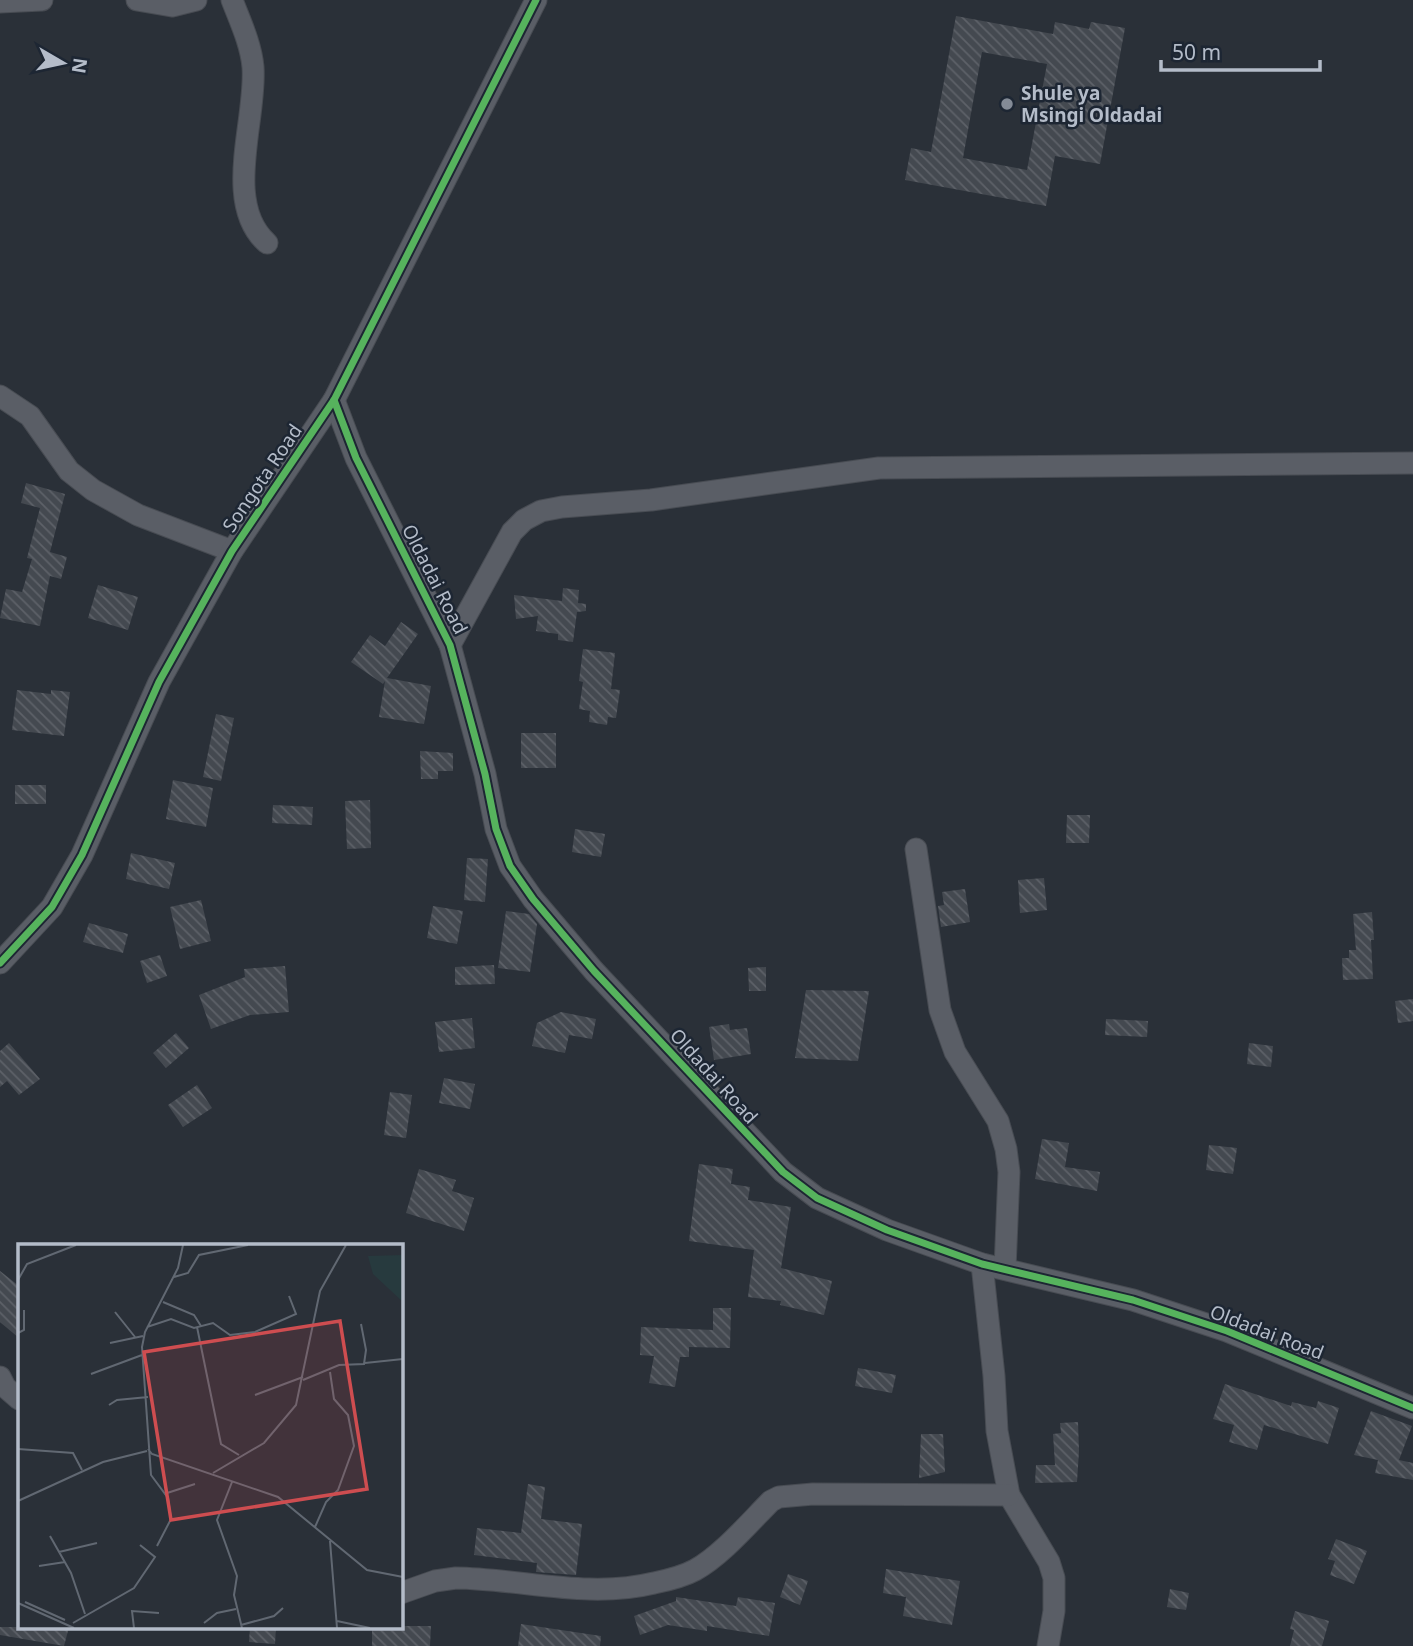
<svg xmlns="http://www.w3.org/2000/svg" width="1413" height="1646" font-family="'Noto Sans',sans-serif">
<defs>
<pattern id="building-back-hatch" width="6" height="6" patternUnits="userSpaceOnUse" patternTransform="scale(1.75)"><rect width="6" height="6" fill="#444950"/><path d="M-1 5l2 2M0 0l6 6M5-1l2 2" fill="none" stroke="#5d6168"/></pattern>
</defs>
<rect width="100%" height="100%" fill="#2a3038"/>
<g fill="url(#building-back-hatch)" fill-rule="evenodd">
<path d="M956 16 1053 34 1055 22 1089 29 1091 22 1125 28 1100 164 1055 156 1046 206 905 180 911 148 931 152ZM982 52 1047 64 1027 170 963 158Z"/>
<path d="M26 483 65 494 50 552 67 557 61 579 50 576 40 626 0 618 6 589 22 592 32 559 27 558 40 508 21 503Z"/>
<path d="M98 585 138 597 128 630 88 618Z"/>
<path d="M563 588 579 590 578 603 586 604V611L577 612 573 642 558 640V634L536 631 538 616 516 619 514 595 562 601Z"/>
<path d="M401 622 418 634 387 678 431 686 424 724 379 717 385 681 383 684 351 662 370 635 385 646Z"/>
<path d="M583 649 615 653 611 689 620 690 616 718 608 717 607 725 589 722 590 711 579 709 583 682 579 681Z"/>
<path d="M17 690 51 694V690L70 692 64 736 12 730Z"/>
<path d="M216 714 234 718 221 781 203 777Z"/>
<rect x="521" y="733" width="35" height="35"/>
<path d="M420 751 453 753V771H438V779H421Z"/>
<path d="M173 780 213 788 206 827 166 819Z"/>
<rect x="15" y="785" width="31" height="19"/>
<path d="M370 800 371 848 347 849 345 801Z"/>
<path d="M273 805 313 807 312 825 272 823Z"/>
<path d="M1067 815H1090L1089 843H1066Z"/>
<path d="M575 829 605 834 601 857 572 852Z"/>
<path d="M131 853 175 863 169 889 126 879Z"/>
<path d="M467 858 488 859 485 902 464 900Z"/>
<path d="M1044 878 1047 910 1020 913 1018 880Z"/>
<path d="M965 889 970 922 941 927 938 906 944 905 942 892Z"/>
<path d="M201 900 211 941 180 949 170 907Z"/>
<path d="M433 906 463 911 457 944 427 938Z"/>
<path d="M506 911 529 914 537 924 530 972 498 968Z"/>
<path d="M1372 912 1374 940H1371L1373 979 1343 980 1342 958H1349V950H1356L1353 914Z"/>
<path d="M89 923 128 934 123 953 83 942Z"/>
<path d="M160 955 167 976 147 983 140 961Z"/>
<path d="M494 965 495 984 455 985V967Z"/>
<path d="M285 966 289 1012 250 1015 211 1029 199 995 245 977 244 969Z"/>
<path d="M766 967V991H749L748 968Z"/>
<path d="M806 990 869 991 858 1061 795 1058Z"/>
<path d="M1413 999V1021L1398 1023 1395 1001Z"/>
<path d="M561 1012 596 1019 592 1039 569 1035 565 1053 532 1046 537 1023Z"/>
<path d="M472 1018 475 1048 439 1052 435 1022Z"/>
<path d="M1106 1019 1148 1021 1147 1037 1105 1035Z"/>
<path d="M729 1024 730 1030 747 1028 751 1054 714 1060 709 1027Z"/>
<path d="M176 1033 189 1048 166 1068 153 1053Z"/>
<path d="M9 1043 40 1079 19 1095 7 1081 0 1087V1051Z"/>
<path d="M1249 1043 1273 1046 1271 1067 1247 1064Z"/>
<path d="M444 1078 475 1084 470 1109 439 1103Z"/>
<path d="M197 1085 212 1108 183 1127 168 1105Z"/>
<path d="M390 1092 412 1095 406 1138 384 1135Z"/>
<path d="M1042 1139 1069 1143 1065 1167 1100 1172 1097 1191 1035 1179Z"/>
<path d="M1209 1145 1237 1148 1233 1174 1206 1170Z"/>
<path d="M699 1164 733 1169 731 1184 750 1187 748 1200 791 1207 781 1268 832 1281 824 1315 780 1305 781 1301 748 1297 754 1250 689 1241Z"/>
<path d="M419 1169 456 1180 452 1191 474 1198 464 1231 406 1213Z"/>
<path d="M0 1271 19 1286V1338L0 1322Z"/>
<path d="M713 1308H731L730 1348 689 1347V1357H680L675 1387 649 1383 654 1356 640 1355 641 1327 713 1330Z"/>
<path d="M858 1368 896 1375 892 1393 855 1386Z"/>
<path d="M1225 1384 1291 1406 1292 1402 1316 1408 1318 1401 1339 1408 1328 1444 1264 1425 1257 1450 1229 1442 1234 1425 1213 1419Z"/>
<path d="M1371 1411 1412 1426 1399 1460 1413 1463V1480L1375 1473 1378 1460 1354 1455Z"/>
<path d="M1078 1422 1079 1451 1077 1482 1035 1483 1036 1465H1055L1053 1434 1061 1433 1060 1423Z"/>
<path d="M921 1434H943L945 1472 919 1478Z"/>
<path d="M528 1484 545 1487 541 1519 582 1524 576 1575 536 1572 537 1563 474 1555 477 1528 521 1533Z"/>
<path d="M1336 1539 1367 1551 1354 1584 1330 1575 1335 1561 1328 1559Z"/>
<path d="M886 1569 960 1581 952 1625 903 1616 906 1597 883 1593Z"/>
<path d="M788 1574 808 1581 800 1605 780 1597Z"/>
<path d="M1170 1589 1189 1593 1186 1610 1167 1607Z"/>
<path d="M676 1597 736 1606 738 1597 775 1603 769 1636 707 1626V1631L668 1625 640 1635 634 1616 676 1601Z"/>
<path d="M1295 1611 1329 1621 1322 1646H1290L1294 1630 1290 1629Z"/>
<path d="M521 1624 601 1636 600 1646H518Z"/>
<path d="M401 1626H431L430 1646H372V1627Z"/>
<path d="M0 1627H69L64 1646 0 1635Z"/>
<path d="M250 1627H276L275 1644 249 1642Z"/>
</g>
<g fill="none" stroke-linecap="round" stroke-linejoin="round">
<defs>
<g id="minor">
<path d="M137 0 172 6 196 0"/>
<path d="M232 0C240 21 251 44 253 67 257 119 222 203 267 243"/>
<path d="M0 2 42 0"/>
<path d="M0 396 30 416 69 471 93 490 138 515 232 551"/>
<path d="M334 400 356 458 450 645 485 774 496 829 510 866 533 899 594 971 783 1172 817 1198 887 1230 982 1264 1133 1300 1227 1331 1413 1408"/>
<path d="M450 645 512 532 524 520 541 511 562 507 651 500 879 468 1413 463"/>
<path d="M916 849 940 1010 955 1052 998 1121 1006 1149 1009 1172 1005 1269"/>
<path d="M0 963 52 907 82 855 159 682 232 551 334 400 536 0"/>
<path d="M982 1264 994 1376 997 1431 1009 1495 1049 1562 1054 1578V1611L1048 1646"/>
<path d="M0 1377 5 1387 19 1399"/>
<path d="M401 1593 435 1581 456 1578C523 1579 588 1599 654 1583 669 1580 682 1577 695 1570 722 1555 749 1523 771 1501L779 1497 813 1494 1009 1495"/>
</g>
</defs>
<use href="#minor" stroke="#484c53" stroke-width="23"/>
<use href="#minor" stroke="#5a5e66" stroke-width="21"/>
<defs>
<g id="cycleway">
<path d="M334 400 356 458 450 645 485 774 496 829 510 866 533 899 594 971 783 1172 817 1198 887 1230 982 1264 1133 1300 1227 1331 1413 1408"/>
<path d="M0 963 52 907 82 855 159 682 232 551 334 400 536 0"/>
</g>
</defs>
<use href="#cycleway" stroke="#1d2633" stroke-width="11"/>
<use href="#cycleway" stroke="#56b35d" stroke-width="7"/>
</g>
<circle fill="#848b96" stroke="#1d2633" stroke-width="2.5" cx="1007" cy="104" r="7"/>
<g text-anchor="middle" dominant-baseline="central" stroke-width="5" stroke-linejoin="round" paint-order="stroke">
<g font-size="19" font-weight="bold" fill="#b4bcc9" stroke="#1d2633" text-anchor="start">
<text x="1021" y="93">Shule ya<tspan x="1021" dy="22">Msingi Oldadai</tspan></text>
</g>
<g font-size="19" fill="#b4bcc9" stroke="#1d2633">
<text transform="translate(262 478) rotate(-56)">Songota Road</text>
<text transform="translate(435 579) rotate(63)">Oldadai Road</text>
<text transform="translate(714 1076) rotate(48)">Oldadai Road</text>
<text transform="translate(1267 1332) rotate(21)">Oldadai Road</text>
</g>
</g>
<g transform="translate(18 1244)">
<rect width="385" height="385" fill="#2a3038"/>
<path d="M385 11V58L355 30 350 12Z" fill="#273a3e"/>
<path fill="none" stroke="#616872" stroke-width="2" d="M156 33 170 29 181 11 230 1M0 36 9 20 58 1M145 58 176 71 183 82M97 68 117 93M129 83 153 75 176 84 195 79 212 91 237 88 278 70 271 52M179 83 203 200 221 211M0 89 6 86V66M92 99 125 92M347 119 385 115M73 130 124 111M285 136 321 121 346 120 348 106 343 80M237 151 285 133M91 161 99 156 130 153M0 205 55 209 64 226M130 205 134 210 260 253 349 326 385 333M195 229 246 199 278 161 302 47 328 1M214 238 199 276 219 332 216 351 224 384M146 250 177 240M0 257 85 218 129 207M297 283 308 258 320 246 336 202 330 171 316 155 312 128M32 292 53 329 67 370M312 297 319 384M139 302 153 275 150 254 133 231 124 103 127 88 160 24 165 1M41 308 79 299M21 322 47 318M7 358 47 376M0 359 56 384M319 377 352 384M55 379 116 344 137 313 122 301M186 379 199 369 218 365M223 381 256 372 265 364M116 384 114 367 141 369"/>
<path fill="#ce4d50" fill-opacity="0.15" stroke="#ce4d50" stroke-width="3.5" d="M322 77 349 245 153 276 126 108Z"/>
<rect width="385" height="385" fill="none" stroke="#b4bcc9" stroke-width="3.5"/>
</g>
<g transform="translate(63 63) rotate(99)" stroke="#1d2633" stroke-width="5" paint-order="stroke">
<path d="M0-5L12 26L0 18L-12 26Z" fill="#b4bcc9"/>
<text y="-10" font-size="19" font-weight="bold" text-anchor="middle" fill="#b4bcc9">N</text>
</g>
<path d="M1161 60v10h159v-10" fill="none" stroke="#b4bcc9" stroke-width="3.5"/>
<text x="1172" y="60" font-size="21" fill="#b4bcc9" stroke="#1d2633" stroke-width="5" paint-order="stroke">50 m</text>
</svg>
